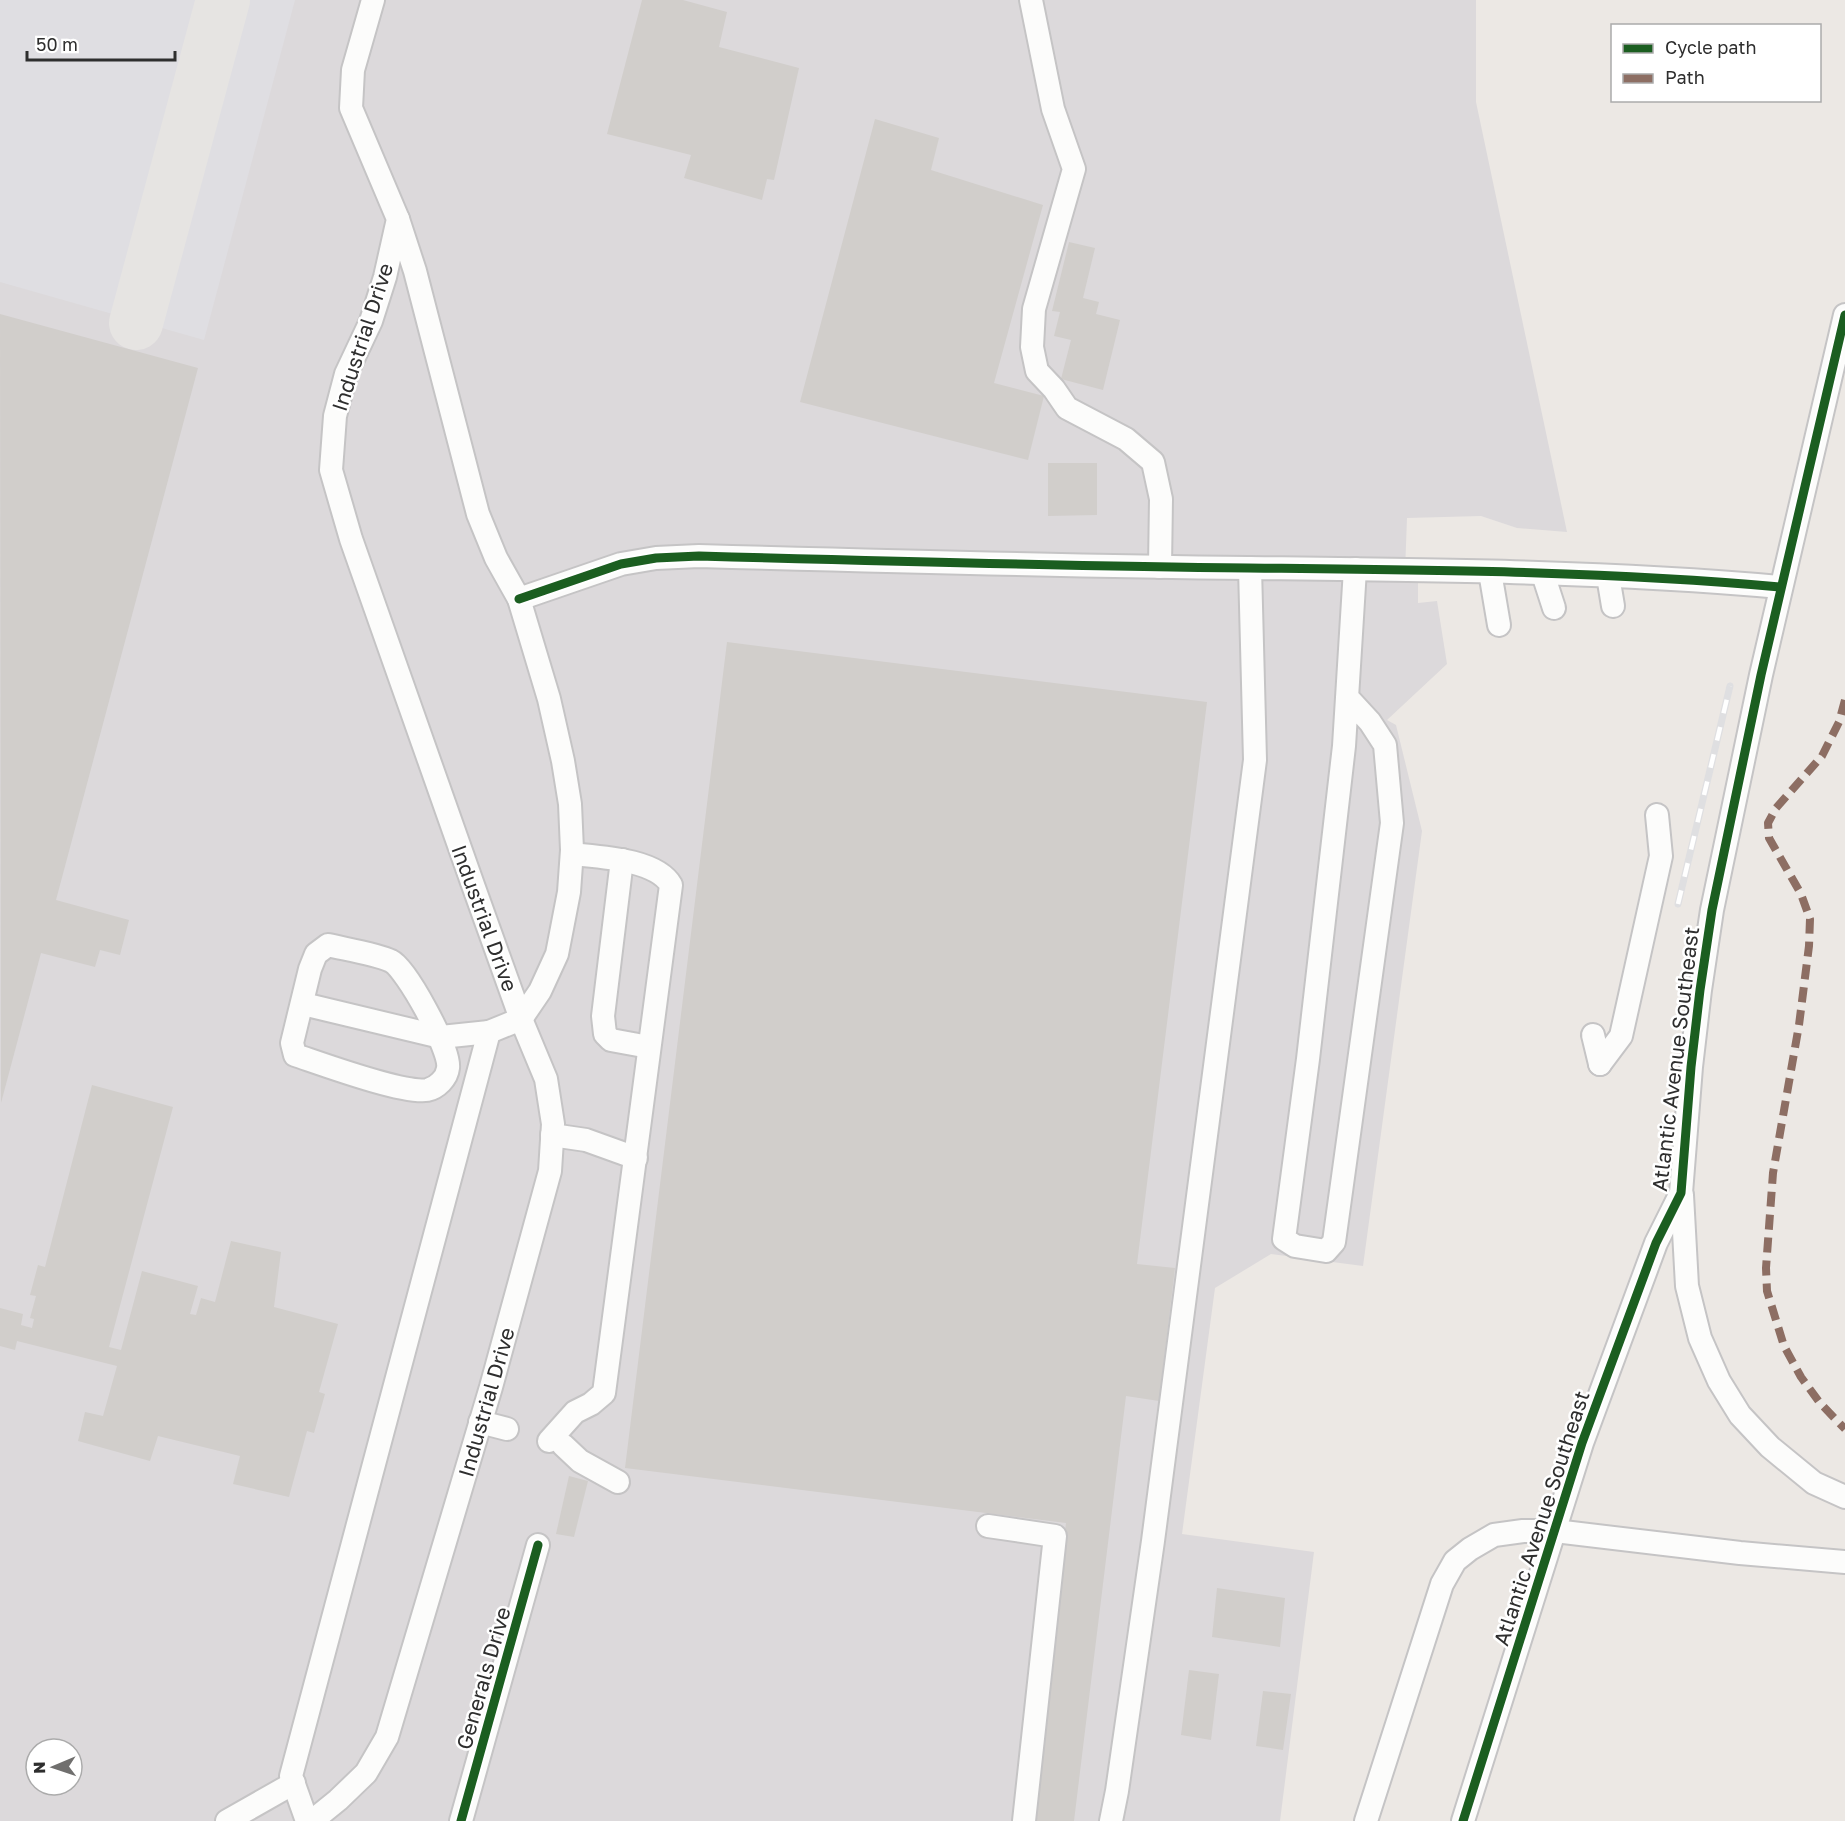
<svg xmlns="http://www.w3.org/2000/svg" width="1845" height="1821" font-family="'Golos Text',sans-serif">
<rect width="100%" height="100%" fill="#ece8e4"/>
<path fill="#dcd9db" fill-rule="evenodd" d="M0 0H1476V102L1567 532 1517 528 1481 516 1407 518 1405 572 1418 574V603L1437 601 1447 664 1387 720 1396 725 1422 831 1363 1266 1271 1254 1215 1288 1182 1534 1314 1552 1280 1821H0ZM36 1749H72V1785H36Z"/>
<path fill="#dfdee2" d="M0 0H295L204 340 0 282Z"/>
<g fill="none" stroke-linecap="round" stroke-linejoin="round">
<path stroke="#e6e4e2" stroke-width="54" d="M136 323 223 0"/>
</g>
<g fill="#d1cecb">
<path d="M642 0H683L727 12 719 47 799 68 774 180 767 179 762 200 684 178 691 155 607 134Z"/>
<path d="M875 119 939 138 931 170 1043 205 994 383 1044 396 1028 460 800 402Z"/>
<path d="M1069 242 1095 248 1083 298 1099 302 1096 314 1120 320 1103 390 1061 379 1071 340 1054 336 1060 312 1052 311Z"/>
<path d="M0 314 198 368 56 900 129 920 120 955 100 950 95 967 41 953 1 1103Z"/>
<path d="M1048 463H1097V515L1048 516Z"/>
<path d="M727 642 1207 702 1137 1264 1175 1268 1159 1401 1126 1396 1074 1821H1029L1066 1523 625 1468Z"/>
<path d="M92 1085 173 1107 109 1347 121 1350 142 1271 198 1286 190 1314 196 1315 201 1298 215 1302 231 1241 281 1252 274 1307 338 1324 319 1392 325 1394 314 1433 307 1431 289 1497 233 1484 240 1456 158 1436 150 1461 78 1441 85 1412 103 1416 117 1366 17 1341 15 1350 0 1346V1308L23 1314 21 1325 32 1328 34 1319 30 1318 36 1296 30 1295 38 1265 45 1267Z"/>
<path d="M569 1476 588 1481 574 1537 556 1534Z"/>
<path d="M1217 1588 1285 1598 1280 1647 1212 1637Z"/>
<path d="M1189 1670 1219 1674 1211 1740 1181 1735Z"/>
<path d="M1263 1691 1291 1694 1283 1750 1256 1746Z"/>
</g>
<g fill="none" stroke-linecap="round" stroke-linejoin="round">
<defs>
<g id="minor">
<path d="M1031 0 1053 109 1074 169 1034 309 1032 347 1037 371 1054 389 1067 408 1126 439 1153 462 1161 499 1160 567"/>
<path d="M1490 572 1499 625"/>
<path d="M1543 574 1554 608"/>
<path d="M1608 576 1613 606"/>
<path d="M519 599 621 564 656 558 699 556C882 561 1065 566 1248 568 1426 570 1604 571 1780 587"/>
<path d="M1347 697 1370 722 1385 745 1392 823 1334 1242 1326 1251 1295 1246 1284 1239 1308 1059 1344 746 1355 569"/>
<path d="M622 860 603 1016 605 1034 611 1040 649 1047"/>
<path d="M328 945C345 949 377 954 391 961 406 968 451 1050 448 1068 447 1078 437 1088 427 1090 403 1094 322 1064 295 1055L292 1043 310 969 316 954Z"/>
<path d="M303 1004 441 1037 489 1032"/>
<path d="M1593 1035 1600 1064"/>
<path d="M1600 1064 1621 1036 1661 856 1657 815"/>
<path d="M552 1135 586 1140 636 1158"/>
<path d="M1682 1195 1687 1286 1700 1338 1719 1381 1740 1415 1770 1447 1814 1483 1845 1497"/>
<path d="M480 1422 507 1429"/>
<path d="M549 1441 575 1412 591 1404 604 1393 671 885C656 859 599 857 572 854"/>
<path d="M563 1445 580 1461 618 1482"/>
<path d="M988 1526 1055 1536 1024 1821"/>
<path d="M227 1821 294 1783"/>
<path d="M307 1821 291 1776 489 1032 521 1019 540 991 557 954 569 892 572 850 570 804 563 761 549 699 519 599 496 558 478 514 415 271 398 219"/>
<path d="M312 1821 338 1800 366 1773 387 1737 491 1387 550 1171 553 1124 546 1079 521 1019 473 885 351 539 331 470 335 416 346 374 371 321 385 277 398 219 351 108 353 70 373 0"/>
<path d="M461 1821 538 1545"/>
<path d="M1111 1821 1117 1791 1153 1541 1255 760 1250 568"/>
<path d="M1366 1821 1442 1584 1455 1561 1470 1549 1494 1535 1523 1531H1555L1740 1553 1845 1562"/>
<path d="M1463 1821 1582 1443 1656 1243 1681 1193 1691 1067 1700 990 1712 910 1761 675 1845 315"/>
</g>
</defs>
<use href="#minor" stroke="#c5c4c5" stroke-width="26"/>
<use href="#minor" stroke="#fcfcfb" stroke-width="22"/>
<defs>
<path id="rail" d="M1678 904 1730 686"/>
</defs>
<use href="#rail" stroke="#dfdfe1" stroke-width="7"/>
<use href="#rail" stroke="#fff" stroke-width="4.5" stroke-dasharray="14" stroke-linecap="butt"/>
<path stroke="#8d6e63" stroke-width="8" stroke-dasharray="15 8" stroke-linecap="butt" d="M1845 700 1839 722 1822 756 1776 808 1768 823 1769 838 1801 894 1810 919 1809 946 1799 1025 1773 1173 1766 1268 1767 1291 1784 1346 1801 1377 1820 1403 1845 1429"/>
<defs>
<g id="cycleway">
<path d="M519 599 621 564 656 558 699 556C882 561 1065 566 1248 568 1426 570 1604 571 1780 587"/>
<path d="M461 1821 538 1545"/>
<path d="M1463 1821 1582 1443 1656 1243 1681 1193 1691 1067 1700 990 1712 910 1761 675 1845 315"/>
</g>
</defs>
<use href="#cycleway" stroke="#fff" stroke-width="13"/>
<use href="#cycleway" stroke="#1b5e20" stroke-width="9"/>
</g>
<g text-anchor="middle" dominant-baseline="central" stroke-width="5" stroke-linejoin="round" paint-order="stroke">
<g font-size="21" fill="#2e2e2e" stroke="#fff">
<text transform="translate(362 337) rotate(-72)">Industrial Drive</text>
<text transform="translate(485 918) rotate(70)">Industrial Drive</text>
<text transform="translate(1675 1059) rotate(-83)">Atlantic Avenue Southeast</text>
<text transform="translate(486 1402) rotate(-74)">Industrial Drive</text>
<text transform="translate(1541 1518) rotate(-72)">Atlantic Avenue Southeast</text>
<text transform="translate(483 1678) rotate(-74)">Generals Drive</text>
</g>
</g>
<rect x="1611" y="24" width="210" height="78" fill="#ffffff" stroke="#ababab" stroke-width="1.5"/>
<rect x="1623" y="44" width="30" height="9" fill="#1b5e20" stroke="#ababab" stroke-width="1.5"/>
<text x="1665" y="54" font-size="18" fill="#2e2e2e">Cycle path</text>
<rect x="1623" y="74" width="30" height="9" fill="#8d6e63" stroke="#ababab" stroke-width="1.5"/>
<text x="1665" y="84" font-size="18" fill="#2e2e2e">Path</text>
<g transform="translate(54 1767) rotate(268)"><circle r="28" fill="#ffffff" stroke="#ababab" stroke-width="1.5"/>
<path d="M0-4.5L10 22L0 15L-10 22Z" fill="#706f6e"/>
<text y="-9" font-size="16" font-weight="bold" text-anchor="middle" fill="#2e2e2e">N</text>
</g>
<path d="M27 51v9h148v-9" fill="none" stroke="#2e2e2e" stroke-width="3"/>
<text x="36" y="51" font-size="18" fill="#2e2e2e" stroke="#ffffff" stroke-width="4.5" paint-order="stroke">50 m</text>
</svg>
